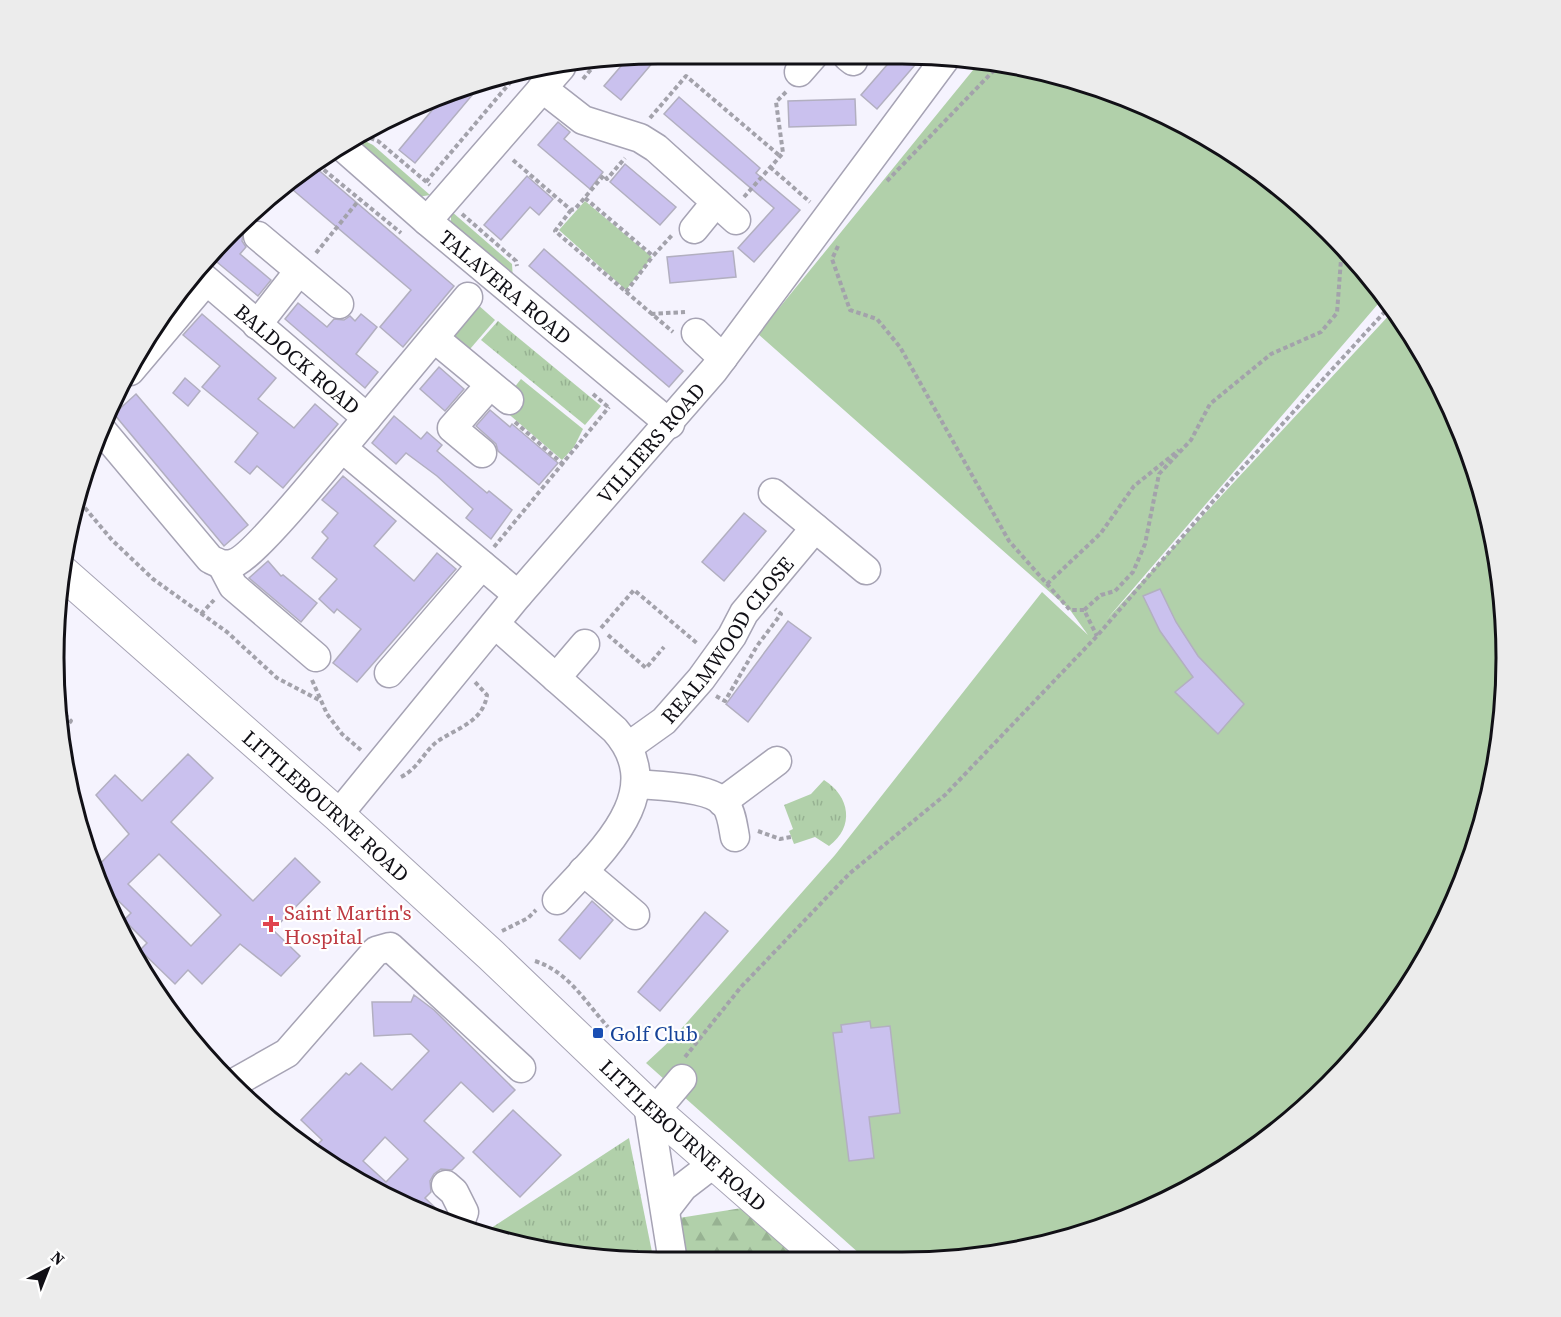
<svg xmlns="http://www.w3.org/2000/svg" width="1561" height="1317" font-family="'Source Serif 4',serif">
<defs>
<pattern id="forest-firs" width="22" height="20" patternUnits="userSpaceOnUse" patternTransform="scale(1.5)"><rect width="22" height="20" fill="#b1d0aa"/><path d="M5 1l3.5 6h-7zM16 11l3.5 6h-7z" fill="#97b292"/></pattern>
<pattern id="park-tufts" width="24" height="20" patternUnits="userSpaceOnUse" patternTransform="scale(1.5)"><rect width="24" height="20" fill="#b1d0aa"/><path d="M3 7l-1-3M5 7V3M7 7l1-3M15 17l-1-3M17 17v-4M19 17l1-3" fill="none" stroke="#97b292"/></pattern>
</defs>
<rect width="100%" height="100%" fill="#f5f3fe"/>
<g fill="#b1d0aa">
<path d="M982 59 1059 75 1170 116 1270 179 1357 260 1384 297 1107 619 1393 311 1426 356 1461 427 1495 541 1507 659 1495 777 1461 890 1405 995 1330 1086 1238 1161 1134 1217 1021 1251 903 1263H870L646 1063 674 1037 835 855 1042 592 1088 635 1070 610 758 334Z"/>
<path d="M359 138 373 145 430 195 418 197 349 144Z"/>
<path d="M585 201 652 257 626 290 559 230Z"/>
<path d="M451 211 512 264 513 280 451 230Z"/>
<path d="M477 304 495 320 464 356 456 347 453 333Z"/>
<path d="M521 379 583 429 574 447 562 460 505 411 510 393Z"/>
</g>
<g fill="url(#forest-firs)">
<path d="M1275 1131 1244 1156 1238 1147Z"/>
<path d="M742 1208 805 1263 688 1262 679 1218Z"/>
</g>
<g fill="url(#park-tufts)">
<path d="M498 321 601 406 585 425 481 340Z"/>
<path d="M824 780C850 796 855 827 829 846L815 837 794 844 789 831 793 829 784 805 811 794Z"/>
<path d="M629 1138 654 1262H619L482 1234Z"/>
</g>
<g fill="#cac1ee" stroke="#b2afc0" stroke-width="1.5" fill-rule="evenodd">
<path d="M660 54 621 100 604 86 628 58Z"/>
<path d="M893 58H921L877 109 861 95Z"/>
<path d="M484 81 415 163 399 150 444 96Z"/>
<path d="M679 97 760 168 756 173 800 210 754 262 738 248 774 208 664 114Z"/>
<path d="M855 99 856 125 789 127 788 101Z"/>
<path d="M558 122 570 132 564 139 603 172 590 189 538 145Z"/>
<path d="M625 164 676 207 660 225 610 182Z"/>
<path d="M315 167 454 286 403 347 380 327 411 290 293 190V182Z"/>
<path d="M527 176 553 199 539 215 530 207 501 240 484 225Z"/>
<path d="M242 225 244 227 242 241 246 247 240 254 271 280 258 296 212 258Z"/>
<path d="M544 249 683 371 669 387 529 266Z"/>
<path d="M733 251 736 277 670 283 667 257Z"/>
<path d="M298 303 327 327 334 319 344 320 350 316 355 321 361 314 377 327 356 354 378 372 365 388 285 319Z"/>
<path d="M202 314 276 378 258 399 294 428 315 404 338 424 283 488 257 466 250 474 235 462 258 433 202 387 220 366 183 335Z"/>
<path d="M439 367 464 389 445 411 420 389Z"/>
<path d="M185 378 200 391 188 406 173 393Z"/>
<path d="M136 394 248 525 224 546 114 414Z"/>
<path d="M490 410 510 427 512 424 558 463 539 485 498 451 496 444 476 426Z"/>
<path d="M394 416 421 439 427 432 442 445 437 451 487 493 489 491 512 510 491 539 466 518 473 509 437 476 406 453 396 464 372 443Z"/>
<path d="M343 476 396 521 374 546 414 581 437 553 456 569 357 682 333 663 361 629 337 609 334 613 319 599 337 579 312 558 328 538 322 532 338 513 322 500Z"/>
<path d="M744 513 766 531 724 581 702 562Z"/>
<path d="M268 561 281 576 283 575 317 603 301 622 249 578Z"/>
<path d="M1160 589 1176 622 1198 656 1244 704 1218 734 1175 692 1193 677 1160 631 1143 596Z"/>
<path d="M788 621 811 638 748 722 726 704Z"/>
<path d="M188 754 213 778 171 822 253 901 295 858 320 882 273 930 300 956 281 976 240 944 202 984 188 970 175 984 140 950 147 943 124 920 131 913 104 887 109 883 95 869 129 834 96 795 115 775 142 801ZM159 854 221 915 191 946 128 884Z"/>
<path d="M592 901 613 920 580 959 559 940Z"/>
<path d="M705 912 728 931 660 1011 638 992Z"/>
<path d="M414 995 434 1010 515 1090 493 1112 461 1082 424 1121 464 1158 452 1170 441 1169 434 1174 430 1181 431 1192 425 1198 445 1217 443 1221 357 1182 312 1150 322 1140 301 1120 346 1073 349 1075 361 1063 392 1090 429 1051 411 1034 374 1036 372 1002H411ZM385 1137 408 1159 386 1182 363 1161Z"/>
<path d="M870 1021 871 1028 890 1026 900 1113 869 1117 874 1158 849 1161 833 1033 842 1032 841 1025Z"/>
<path d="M513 1110 561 1155 520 1197 473 1152Z"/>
</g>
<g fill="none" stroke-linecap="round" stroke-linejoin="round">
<defs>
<g id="minor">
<path d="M848 57 853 61"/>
<path d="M799 72 813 56"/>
<path d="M542 88 583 120 640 138 656 148 736 220"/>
<path id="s1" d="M344 148 427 221 670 424"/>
<path d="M427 221 561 67"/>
<path d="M694 229 716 202"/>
<path d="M258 236 339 304"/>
<path id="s2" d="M199 274 367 418 342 448 518 595"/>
<path d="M257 325 299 271"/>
<path d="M696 333 723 358"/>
<path d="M434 338 509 400"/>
<path d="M130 371 206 281"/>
<path d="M367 418 468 297"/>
<path d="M100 428 210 559C218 563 223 566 232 564 251 560 325 468 342 448"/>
<path d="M482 453 452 428 490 385"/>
<path d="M773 493 866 570"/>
<path d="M222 565 233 586 316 657"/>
<path d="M495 624 615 730C671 793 599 853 557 900"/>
<path d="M389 673 482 565"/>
<path d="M556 678 585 644"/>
<path id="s3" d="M629 746 664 721 701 679 732 636 744 613 815 528"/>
<path d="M636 784C658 786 712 786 726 805 732 814 733 827 735 837"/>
<path d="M722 802 777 761"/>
<path id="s4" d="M338 815 518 595 714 370 945 59"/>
<path d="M583 871 635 915"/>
<path d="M234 1083 287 1053 376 951 390 947 521 1068"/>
<path d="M648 1105 673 1262"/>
<path d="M655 1111 682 1079"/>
<path d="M446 1185 454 1192 464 1212 458 1228"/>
<path d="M666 1209 683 1187 713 1164"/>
</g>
<g id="major">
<path id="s5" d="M61 571 338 815 491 955 648 1105 828 1263"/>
</g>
</defs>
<use href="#minor" stroke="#a6a3b4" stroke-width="31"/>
<use href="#major" stroke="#a6a3b4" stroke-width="35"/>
<g stroke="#a3a2ab" stroke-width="4" stroke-dasharray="4.5 3" stroke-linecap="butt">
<path d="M583 79 597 62"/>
<path d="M650 118 686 76 780 156"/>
<path d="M370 138 378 141 430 185"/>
<path d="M513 160 571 210 575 209 604 175 607 179 625 158"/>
<path d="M318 165 401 233"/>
<path d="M770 167 810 202"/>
<path d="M887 181 1001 63"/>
<path d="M426 182 519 72"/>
<path d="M744 197 783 153 776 102 786 92"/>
<path d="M585 198 653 256 673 234"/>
<path d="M571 210 555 231 673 332"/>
<path d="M462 214 516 261 517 266"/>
<path d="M838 246 832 259 850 310 877 319 900 347 1009 541 1070 610H1084L1097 636"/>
<path d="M316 253 359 200"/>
<path d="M626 292 653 256"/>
<path d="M651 314 685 312"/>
<path d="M593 394 608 407"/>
<path d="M515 422 564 465"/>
<path d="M80 502 112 540 153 579 227 632 277 678 321 701"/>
<path d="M494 547 609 407"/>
<path d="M1047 584 1101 533 1134 486 1179 450"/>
<path d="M1084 610 1101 595 1115 591 1133 572 1145 544 1159 474 1191 440 1210 404 1271 354 1321 332 1337 313 1342 246"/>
<path d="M201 614 214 600"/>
<path d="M601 628 634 590 698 644"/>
<path d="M608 635 646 668 664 647"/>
<path d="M312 680 327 714 342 734 362 751"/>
<path d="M716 696 725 701 757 646 781 614 775 609"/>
<path d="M59 709 71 721 59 735"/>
<path d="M401 777C419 768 424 751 438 741 457 728 483 722 487 695L475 682"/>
<path d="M758 831 780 839 791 837"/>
<path d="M502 931 528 918 536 910"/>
<path d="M535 961C569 972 585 1002 608 1027"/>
<path d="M685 1057 741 987 849 874 945 795 1097 636 1233 478 1390 306"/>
</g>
<use href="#minor" stroke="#fff" stroke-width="28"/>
<use href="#major" stroke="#fff" stroke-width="33"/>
</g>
<path fill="#e0444e" stroke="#fff" stroke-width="2" d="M268 915h6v6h6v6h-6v6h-6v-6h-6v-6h6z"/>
<rect fill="#1a4fb4" stroke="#fff" stroke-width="2" x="592" y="1027" width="12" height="12" rx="3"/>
<g text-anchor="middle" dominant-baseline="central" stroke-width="4.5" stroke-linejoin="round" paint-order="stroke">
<g font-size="21" fill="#111016" stroke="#fff">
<text stroke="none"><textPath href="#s1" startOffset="213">TALAVERA ROAD</textPath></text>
<text stroke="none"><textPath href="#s2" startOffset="130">BALDOCK ROAD</textPath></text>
<text stroke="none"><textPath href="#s4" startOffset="486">VILLIERS ROAD</textPath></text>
<text stroke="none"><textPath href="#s3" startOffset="146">REALMWOOD CLOSE</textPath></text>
<text stroke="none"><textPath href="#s5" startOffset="354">LITTLEBOURNE ROAD</textPath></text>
<text stroke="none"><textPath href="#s5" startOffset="840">LITTLEBOURNE ROAD</textPath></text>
</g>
<g font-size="21" fill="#be3a42" stroke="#fff" text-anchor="start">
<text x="284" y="912">Saint Martin's<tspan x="284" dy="24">Hospital</tspan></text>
</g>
<g font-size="21" fill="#164399" stroke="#fff" text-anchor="start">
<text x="610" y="1033">Golf Club</text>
</g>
</g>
<path d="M0 0H1561V1317H0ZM658 64H902A594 594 0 0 1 1496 658V658A594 594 0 0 1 902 1252H658A594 594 0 0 1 64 658V658A594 594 0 0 1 658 64Z" fill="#ececec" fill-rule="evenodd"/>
<path fill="none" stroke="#111016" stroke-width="3" d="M658 64H902A594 594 0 0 1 1496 658V658A594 594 0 0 1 902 1252H658A594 594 0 0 1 64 658V658A594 594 0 0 1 658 64Z"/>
<g transform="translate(48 1269) rotate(42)" stroke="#ffffff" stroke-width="4.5" paint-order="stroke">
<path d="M0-4.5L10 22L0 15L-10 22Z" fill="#111016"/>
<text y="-9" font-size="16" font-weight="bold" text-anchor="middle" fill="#111016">N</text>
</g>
</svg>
